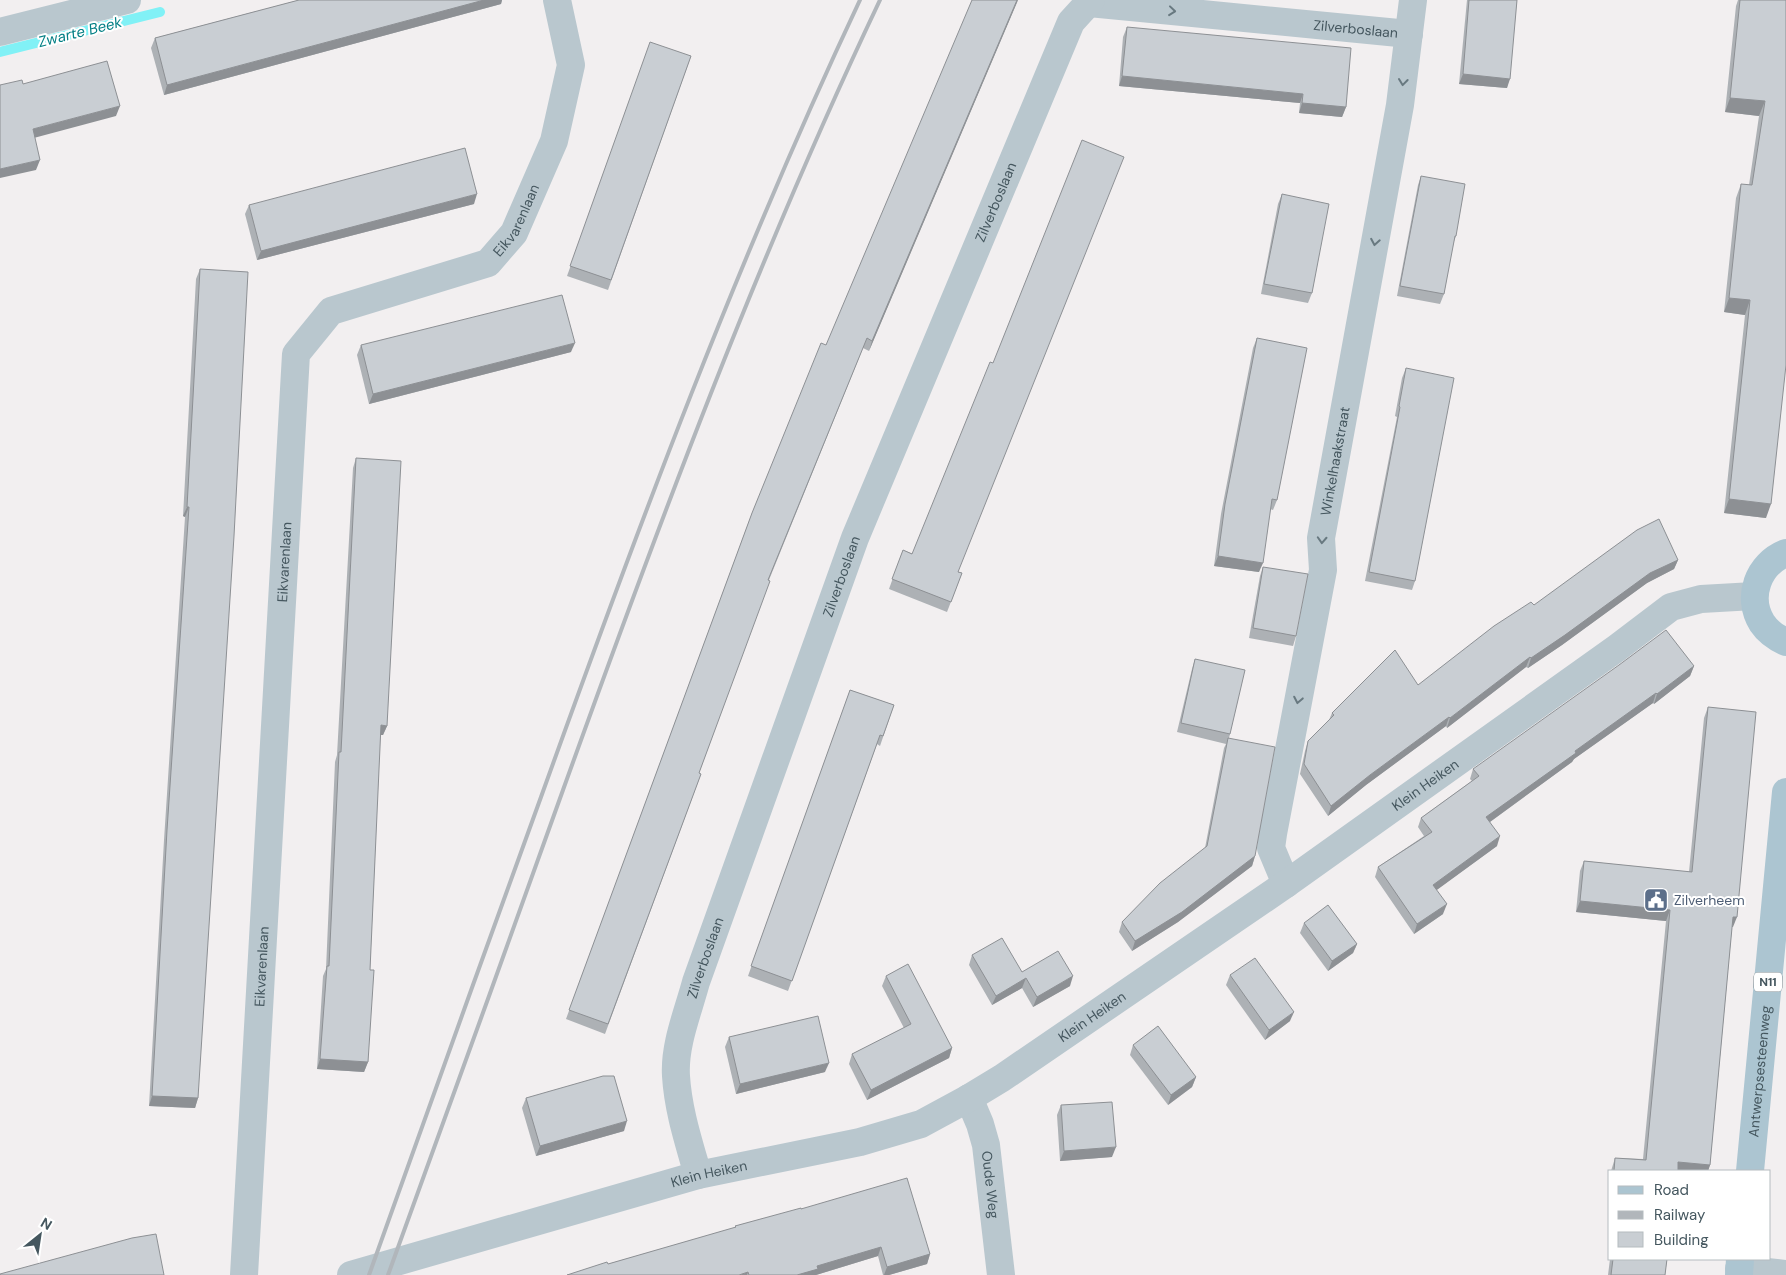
<svg xmlns="http://www.w3.org/2000/svg" width="1786" height="1275" font-family="'DM Sans',sans-serif">
<rect width="100%" height="100%" fill="#f2eff0"/>
<g fill="none" stroke-linecap="round" stroke-linejoin="round">
<path stroke="#81f1f6" stroke-width="10" d="M0 52 160 12"/>
<g stroke="#b9c7ce" stroke-width="28">
<path id="s1" d="M1089 3 1409 34"/>
<path d="M0 32 127 0"/>
<path id="s2" d="M1286 884 1271 848 1273 834 1323 570 1321 538 1400 105 1413 0"/>
<path id="s3" d="M969 1098 980 1124 986 1145 1001 1275"/>
<path id="s4" d="M698 1175C689 1143 678 1110 676 1076 674 1045 688 1012 696 982L855 538 1071 22 1091 0"/>
<path d="M1739 1269 1786 1274"/>
<path id="s5" d="M244 1275 296 354 331 311 488 263 514 233 554 141 571 65 557 0"/>
</g>
<path stroke="#b9c7ce" stroke-width="28" id="s6" d="M351 1275 698 1175 860 1142 921 1124 969 1098 1002 1078 1286 884 1617 648 1671 607 1701 599 1754 596"/>
<g stroke="#acc5d1" stroke-width="28">
<path d="M1786 553C1758 564 1746 597 1762 623 1768 632 1777 638 1786 642"/>
<path id="s7" d="M1750 1171 1786 792"/>
<path d="M1739 1275 1740 1259"/>
</g>
<g stroke="#b1b6bb" stroke-width="4">
<path d="M369 1275C426 1116 483 956 541 797 638 527 738 259 860 0"/>
<path d="M388 1275C447 1113 505 952 563 790 659 523 758 257 880 0"/>
</g>
</g>
<g fill="#adb1b5">
<path d="M299 0H502L501 4 164 95 151 48 155 38Z"/>
<path d="M1018 0 869 351 863 348 769 580 699 773 701 774 605 1034 566 1019 752 513 826 345Z"/>
<path d="M1467 0H1517L1507 88 1459 84Z"/>
<path d="M1738 0H1786L1766 518 1724 513 1745 315 1724 312 1736 198 1741 184 1749 185 1759 116 1725 112 1736 6Z"/>
<path d="M1127 27 1346 107 1342 117 1299 113 1300 103 1119 86 1123 37Z"/>
<path d="M647 52 691 56 608 290 567 276Z"/>
<path d="M1421 176 1456 236 1453 244 1444 294 1440 304 1397 296 1418 185Z"/>
<path d="M1282 194 1312 293 1308 303 1261 294 1278 204Z"/>
<path d="M474 204 257 260 245 214 249 205Z"/>
<path d="M200 269 198 1098 195 1108 149 1106 164 840 185 517 183 516 196 279Z"/>
<path d="M1257 338 1277 500 1273 510 1270 509 1259 572 1214 566 1221 514 1253 348Z"/>
<path d="M361 345 571 352 369 404 357 355Z"/>
<path d="M1406 368 1415 581 1412 590 1365 581 1397 417 1395 416 1402 378Z"/>
<path d="M356 458 387 726 383 735H380L370 970 368 1062 364 1072 317 1069 323 976 326 969 335 762 337 755 353 468Z"/>
<path d="M903 550 962 573 947 612 889 589Z"/>
<path d="M1678 560 1674 569 1647 583 1562 645 1528 668 1526 667 1447 728 1446 726 1366 785 1328 816 1300 774 1305 751 1308 741 1329 720 1332 713 1418 685 1534 605Z"/>
<path d="M1263 567 1296 636 1293 646 1249 638 1260 576Z"/>
<path d="M1195 659 1230 734 1229 738 1255 856 1252 866 1178 922 1132 951 1119 932 1122 922 1205 848 1224 748 1226 744 1177 732 1192 669Z"/>
<path d="M1694 666 1690 676 1654 704 1653 703 1574 759 1572 762 1490 822 1497 846 1436 890 1443 914 1414 934 1375 877 1378 867 1424 836 1418 827 1421 818 1472 781 1470 779 1473 769Z"/>
<path d="M850 690 894 705 880 746 877 744 788 991 748 976Z"/>
<path d="M1708 707 1733 927H1732L1710 1165 1708 1171H1611L1615 1158 1643 1159 1666 921 1576 912 1580 871 1584 861 1689 872 1704 718Z"/>
<path d="M1304 923 1357 944 1353 953 1328 971 1300 933Z"/>
<path d="M972 955 1022 972 1070 986 1033 1007 1022 988 992 1005 969 965Z"/>
<path d="M1230 975 1290 1021 1265 1040 1226 985Z"/>
<path d="M886 976 952 1048 949 1058 867 1100 849 1064 852 1054 904 1028 882 986Z"/>
<path d="M729 1037 825 1072 736 1094 725 1047Z"/>
<path d="M1133 1045 1196 1077 1192 1087 1168 1105 1130 1055Z"/>
<path d="M526 1098 624 1131 536 1156 522 1108Z"/>
<path d="M1061 1105 1112 1157 1060 1161 1057 1115Z"/>
<path d="M1610 1187V1215L1608 1214Z"/>
<path d="M801 1209 930 1254 927 1264 889 1275H883L878 1256 816 1275H567L608 1264 735 1228V1226Z"/>
<path d="M1610 1259H1667L1665 1275H1608Z"/>
</g>
<g fill="#8d9094">
<path d="M484 0H502L501 4 164 95 167 85Z"/>
<path d="M1017 0H1018L869 351 872 341Z"/>
<path d="M1463 74 1510 79 1507 88 1459 84Z"/>
<path d="M1122 76 1303 94 1300 103 1119 86Z"/>
<path d="M1730 98 1765 101 1759 116 1725 112Z"/>
<path d="M1302 103 1346 107 1342 117 1299 113Z"/>
<path d="M120 106 116 116 30 139 33 129Z"/>
<path d="M40 160 36 170 0 178V169Z"/>
<path d="M477 194 474 204 257 260 261 251Z"/>
<path d="M1729 298 1750 300 1745 315 1724 312Z"/>
<path d="M575 343 571 352 369 404 373 394Z"/>
<path d="M1729 499 1771 504 1766 518 1724 513Z"/>
<path d="M187 507H189L185 517 183 516Z"/>
<path d="M1218 556 1263 563 1259 572 1214 566Z"/>
<path d="M1678 560 1674 569 1647 583 1562 645 1528 668 1531 658 1650 573Z"/>
<path d="M1530 657 1526 667 1447 728 1450 718Z"/>
<path d="M1694 666 1690 676 1654 704 1657 694Z"/>
<path d="M1656 693 1653 703 1574 759 1572 762 1483 827 1486 817 1575 751Z"/>
<path d="M1449 717 1446 726 1366 785 1328 816 1331 806 1370 775Z"/>
<path d="M381 725 387 726 383 735H377Z"/>
<path d="M1500 836 1497 846 1430 895 1433 885Z"/>
<path d="M1255 856 1252 866 1178 922 1132 951 1135 941Z"/>
<path d="M1580 901 1670 910 1666 921 1576 912Z"/>
<path d="M1447 904 1443 914 1414 934 1417 924Z"/>
<path d="M1733 917H1737L1733 927H1729Z"/>
<path d="M1357 944 1353 953 1328 971 1332 961Z"/>
<path d="M1073 976 1070 986 1033 1007 1037 997Z"/>
<path d="M1026 978 1022 988 992 1005 996 996Z"/>
<path d="M1294 1012 1290 1021 1265 1040 1269 1030Z"/>
<path d="M952 1048 949 1058 867 1100 871 1090Z"/>
<path d="M320 1059 368 1062 364 1072 317 1069Z"/>
<path d="M829 1063 825 1072 736 1094 740 1084Z"/>
<path d="M1196 1077 1192 1087 1168 1105 1171 1095Z"/>
<path d="M152 1096 198 1098 195 1108 149 1106Z"/>
<path d="M627 1121 624 1131 536 1156 540 1146Z"/>
<path d="M1116 1147 1112 1157 1060 1161 1064 1151Z"/>
<path d="M1678 1162 1710 1165 1708 1171H1675Z"/>
<path d="M881 1247 878 1256 816 1275H797L817 1266Z"/>
<path d="M930 1254 927 1264 889 1275H884L887 1267Z"/>
<path d="M748 1272 747 1275H739Z"/>
</g>
<g fill="#c9ced3" stroke="#8d9094">
<path d="M299 0H484L167 85 155 38Z"/>
<path d="M972 0H1017L872 341 867 338 768 580 770 581 699 773 701 774 608 1024 569 1010 752 513 821 343 826 345Z"/>
<path d="M1469 0H1517L1510 79 1463 74Z"/>
<path d="M1740 0H1786V365L1771 504 1729 499 1750 300 1729 298 1741 184 1752 185 1765 101 1730 98Z"/>
<path d="M1127 27 1351 48 1346 107 1302 103 1303 94 1122 76Z"/>
<path d="M650 42 691 56 611 280 570 266Z"/>
<path d="M107 61 120 106 33 129 40 160 0 169V85L22 80 23 84Z"/>
<path d="M1082 140 1124 157 958 572 962 573 951 602 892 579 903 550 912 554 990 362 993 363Z"/>
<path d="M465 148 477 194 261 251 249 205Z"/>
<path d="M1421 176 1465 184 1456 236H1455L1444 294 1400 286Z"/>
<path d="M1282 194 1329 204 1312 293 1264 284Z"/>
<path d="M200 269 248 272 234 536 198 1098 152 1096 167 830 189 507H187Z"/>
<path d="M562 295 575 343 373 394 361 345Z"/>
<path d="M1257 338 1307 348 1277 500 1272 499 1263 563 1218 556 1225 504Z"/>
<path d="M1406 368 1454 378 1415 581 1369 572 1400 407 1399 406Z"/>
<path d="M356 458 401 461 387 726 381 725 370 970H374L368 1062 320 1059 327 966H329L339 752H341Z"/>
<path d="M1659 519 1678 560 1650 573 1565 635 1531 658 1530 657 1450 718 1449 717 1370 775 1331 806 1304 764 1308 741 1334 715 1332 713 1395 650 1418 685 1494 626 1531 602 1534 605 1637 530Z"/>
<path d="M1263 567 1308 574 1296 636 1253 628Z"/>
<path d="M1666 630 1694 666 1657 694 1656 693 1575 751 1576 753 1486 817 1500 836 1433 885 1447 904 1417 924 1378 867 1432 832 1421 818 1479 776 1473 769 1619 665Z"/>
<path d="M1195 659 1245 670 1230 734 1181 723Z"/>
<path d="M850 690 894 705 883 736 880 735 792 981 751 966Z"/>
<path d="M1708 707 1756 712 1737 917H1733L1710 1165 1678 1162V1171H1614L1615 1158 1646 1160 1670 910 1580 901 1584 861 1692 872Z"/>
<path d="M1228 738 1275 747 1255 856 1182 912 1135 941 1122 922 1160 883 1207 846Z"/>
<path d="M1328 905 1357 944 1332 961 1304 923Z"/>
<path d="M1002 938 1022 972 1058 951 1073 976 1037 997 1026 978 996 996 972 955Z"/>
<path d="M1255 958 1294 1012 1269 1030 1230 975Z"/>
<path d="M908 964 952 1048 871 1090 852 1054 911 1024 886 976Z"/>
<path d="M818 1016 829 1063 740 1084 729 1037Z"/>
<path d="M1158 1026 1196 1077 1171 1095 1133 1045Z"/>
<path d="M603 1076H614L627 1121 540 1146 526 1098Z"/>
<path d="M1112 1102 1116 1147 1064 1151 1061 1105Z"/>
<path d="M907 1178 930 1254 887 1267 881 1247 817 1266 818 1269 797 1275H749L748 1272 739 1275H567L607 1262 608 1264 736 1227 735 1226 801 1208V1209Z"/>
<path d="M156 1234 164 1275H0V1274L132 1238Z"/>
<path d="M1613 1259H1667L1665 1275H1611Z"/>
</g>
<defs><path id="oneway-chevron" d="M-2-3.5L2.5 0L-2 3.5" fill="none" stroke-width="1.6" stroke-linecap="round" stroke-linejoin="round" transform="scale(1.25)"/></defs>
<g stroke="#687980">
<use href="#oneway-chevron" transform="translate(1172 11) rotate(6)"/>
<use href="#oneway-chevron" transform="translate(1403 82) rotate(97)"/>
<use href="#oneway-chevron" transform="translate(1375 242) rotate(100)"/>
<use href="#oneway-chevron" transform="translate(1322 540) rotate(93)"/>
<use href="#oneway-chevron" transform="translate(1298 700) rotate(101)"/>
</g>
<defs>
<symbol id="civic-square" viewBox="-11 -11 22 22"><rect x="-9" y="-9" width="18" height="18" rx="4" fill="#5c6f8a" stroke="#fff"/><path d="M-.6-6.5H3V-4.5H.6V-3L4-1V1h2V6H-6V1h2V-1L-.6-3ZM-1.2 2.5V6h2.4V2.5Z" fill="#fff"/></symbol>
</defs>
<g fill-rule="evenodd">
<use href="#civic-square" x="1642" y="886" width="28" height="28"/>
</g>
<g text-anchor="middle" dominant-baseline="central" stroke-width="4" stroke-linejoin="round" paint-order="stroke">
<rect fill="#fff" stroke="#7d898f" stroke-width="1" x="1754" y="972.5" width="28" height="19" rx="4"/>
<g font-size="12" font-weight="bold" fill="#45575f">
<text x="1768" y="982">N11</text>
</g>
<g font-size="14" fill="#45575f" stroke="#fff">
<text stroke="none"><textPath href="#s1" startOffset="268">Zilverboslaan</textPath></text>
<text stroke="none"><textPath href="#s4" startOffset="1034">Zilverboslaan</textPath></text>
<text stroke="none"><textPath href="#s5" startOffset="1194">Eikvarenlaan</textPath></text>
<text stroke="none"><textPath href="#s2" startOffset="432">Winkelhaakstraat</textPath></text>
<text stroke="none"><textPath href="#s5" startOffset="714">Eikvarenlaan</textPath></text>
<text stroke="none"><textPath href="#s4" startOffset="629">Zilverboslaan</textPath></text>
<text stroke="none"><textPath href="#s6" startOffset="1198">Klein Heiken</textPath></text>
<text stroke="none"><textPath href="#s4" startOffset="224">Zilverboslaan</textPath></text>
<text stroke="none"><textPath href="#s5" startOffset="309">Eikvarenlaan</textPath></text>
<text stroke="none"><textPath href="#s6" startOffset="792">Klein Heiken</textPath></text>
<text stroke="none"><textPath href="#s7" startOffset="100">Antwerpsesteenweg</textPath></text>
<text stroke="none"><textPath href="#s6" startOffset="372">Klein Heiken</textPath></text>
<text stroke="none"><textPath href="#s3" startOffset="90">Oude Weg</textPath></text>
</g>
<g font-size="14" fill="#4e5e75" stroke="#fff" text-anchor="start">
<text x="1674" y="900">Zilverheem</text>
</g>
<g font-size="15" font-style="italic" fill="#058086" stroke="#fff">
<text transform="translate(80 32) rotate(-14)">Zwarte Beek</text>
</g>
</g>
<rect x="1608" y="1170" width="162" height="90" fill="#ffffff" stroke="#b5bcbf"/>
<rect x="1618" y="1186" width="25" height="8" fill="#acc5d1" stroke="#b5bcbf"/>
<text x="1654" y="1195" font-size="15" fill="#45575f">Road</text>
<rect x="1618" y="1211" width="25" height="8" fill="#b1b6bb" stroke="#b5bcbf"/>
<text x="1654" y="1220" font-size="15" fill="#45575f">Railway</text>
<rect x="1618" y="1232" width="25" height="15" fill="#c9ced3" stroke="#b5bcbf"/>
<text x="1654" y="1245" font-size="15" fill="#45575f">Building</text>
<g transform="translate(40 1235) rotate(30)" stroke="#ffffff" stroke-width="4" paint-order="stroke">
<path d="M0-4L9 19L0 12L-9 19Z" fill="#45575f"/>
<text y="-8" font-size="14" font-weight="bold" text-anchor="middle" fill="#45575f">N</text>
</g>
</svg>
